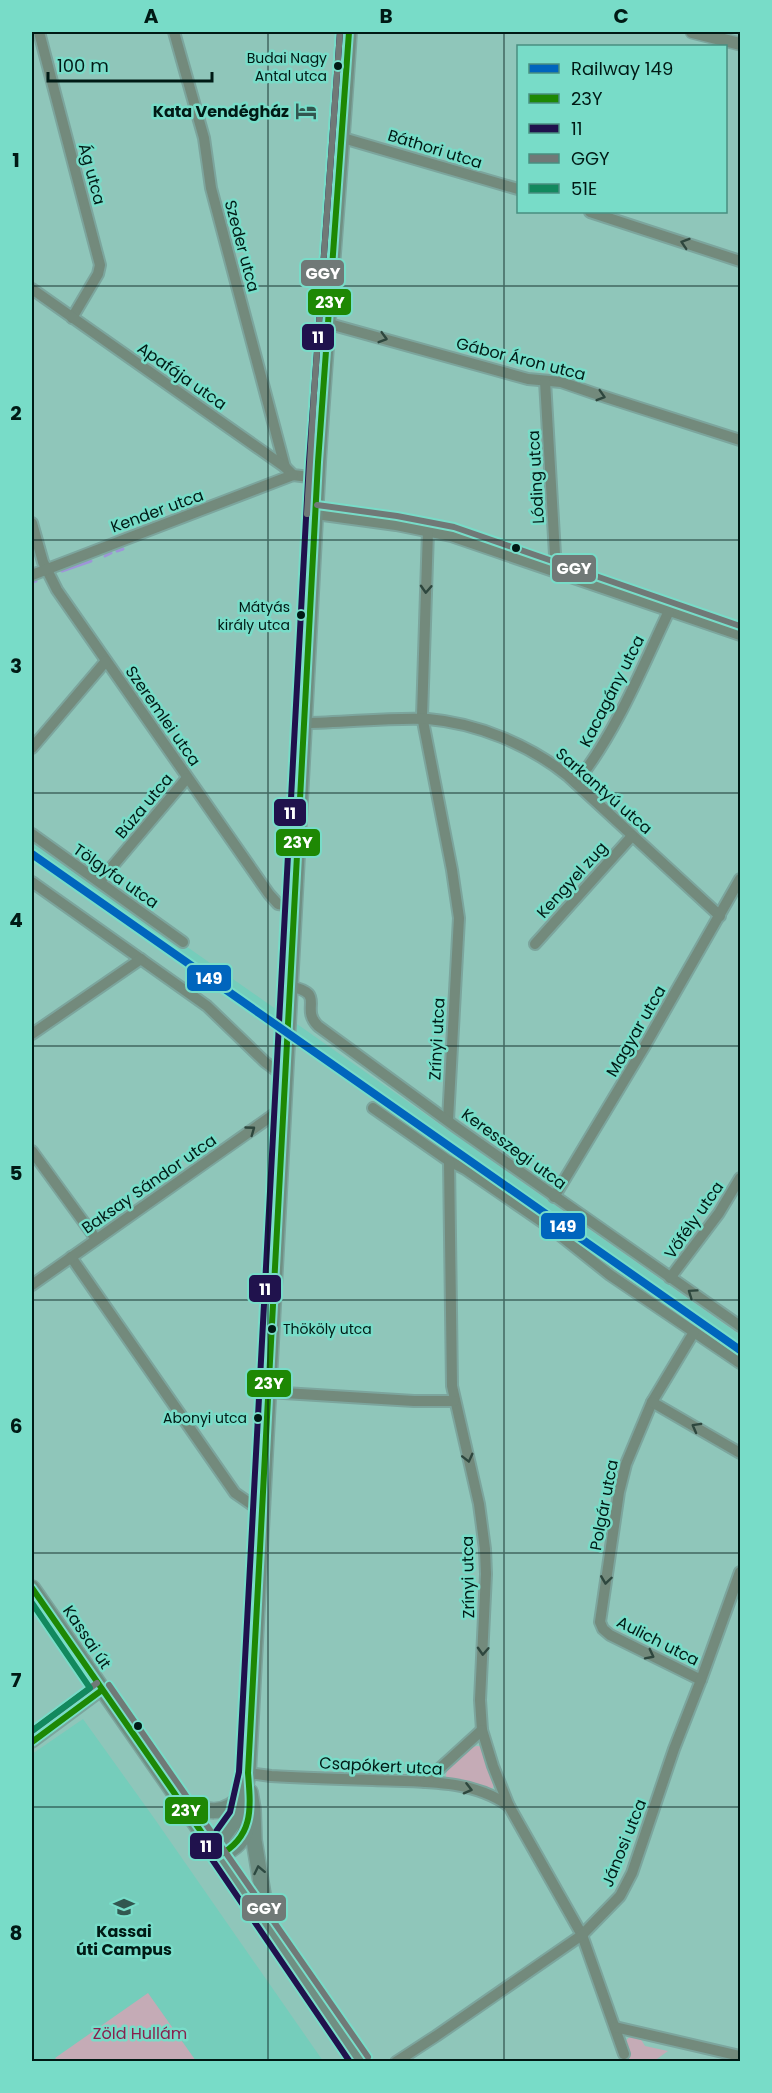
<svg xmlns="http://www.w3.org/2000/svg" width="772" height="2093" font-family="Poppins,sans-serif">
<rect width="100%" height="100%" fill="#8fc6ba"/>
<g fill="#75cdbb">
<path d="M32 838 740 1335V1357L32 860Z"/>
<path d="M83 1719 154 1818 323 2061H32V1754Z"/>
</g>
<g fill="#c5abb6">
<path d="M478 1746 483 1747C487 1759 501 1783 490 1791L446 1779C444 1766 467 1747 478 1746Z"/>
<path d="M148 1993 196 2061H58L55 2058Z"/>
<path d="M633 2036H639L645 2046 668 2051 654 2061H622L621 2059 627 2056C625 2047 622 2039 633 2036Z"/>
</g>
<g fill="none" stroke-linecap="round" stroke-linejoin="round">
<g stroke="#9e95d8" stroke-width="3">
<path d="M117 551 123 549"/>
<path d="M105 556 111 553"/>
<path d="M62 571 91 561"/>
<path d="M32 582 36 581"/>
</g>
<defs>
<g id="minor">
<path d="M39 32 100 265 98 274 72 318"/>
<path d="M174 32 204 138 211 188 285 467"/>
<path d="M343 138 518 189"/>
<path d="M590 212 740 261"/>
<path d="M32 289 285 467 293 475 317 478"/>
<path d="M326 323 528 379 561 382 593 393 740 440"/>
<path d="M545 381 556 572"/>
<path d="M316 514 396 525 451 536 740 635"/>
<path d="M32 523 43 562 57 590 269 894 278 904 294 906"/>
<path d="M428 531 422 716 452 870 459 918 448 1120"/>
<path d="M32 575 293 475"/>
<path d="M304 723C344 723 389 717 428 719 477 723 530 745 568 776L720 916"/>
<path d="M32 748 106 661"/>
<path d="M576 783C617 731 641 670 669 611"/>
<path d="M32 834 183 942"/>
<path d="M100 881 187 778"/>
<path d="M32 882 207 1006 265 1062 285 1077"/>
<path d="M535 944 632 836"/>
<path d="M289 986C328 994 299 1007 318 1026L456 1127 740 1326"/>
<path d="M32 1034 141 959"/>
<path d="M373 1108 449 1161 465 1169 551 1228 610 1275 740 1363"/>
<path d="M32 1151 96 1239"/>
<path d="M449 1161 452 1386 479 1504 485 1549 486 1574 480 1700 482 1730 493 1766 509 1806 582 1935 624 2054"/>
<path d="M554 1197 643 1049 740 879"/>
<path d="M71 1257 235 1493 261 1511"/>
<path d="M670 1278 719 1213 740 1178"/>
<path d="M32 1285 283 1108"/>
<path d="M694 1332 652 1402 626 1464 619 1492 600 1622 603 1629 610 1635 701 1680"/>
<path d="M268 1392 414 1401H454"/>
<path d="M652 1402 740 1453"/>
<path d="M32 1742 102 1690"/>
<path d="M248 1773 271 1776C305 1778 339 1779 373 1780 417 1782 471 1778 509 1806"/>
<path d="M425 1782 482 1730"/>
<path d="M615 2027 740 2056"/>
<path d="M396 2062 436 2036 582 1935 620 1896 632 1873 674 1749 701 1680 740 1572"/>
</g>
<path id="tertiary" d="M692 32 740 44"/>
<g id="primary">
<path d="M32 1588 361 2062"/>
<path d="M250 1792 253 1810 254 1840 268 1925"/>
<path d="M180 1801C204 1812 226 1818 243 1794"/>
<path d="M214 1849 238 1816 243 1801 248 1773 318 462C327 318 340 175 349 32"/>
<path d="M218 1856C236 1849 245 1840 248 1821"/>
</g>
</defs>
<use href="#minor" stroke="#7ca59d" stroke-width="14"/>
<use href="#tertiary" stroke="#7ca59d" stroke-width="15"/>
<use href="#primary" stroke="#7ca59d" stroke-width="18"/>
<use href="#minor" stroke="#738a7c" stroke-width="10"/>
<use href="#tertiary" stroke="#738a7c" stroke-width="12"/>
<use href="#primary" stroke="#708f83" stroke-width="15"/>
<defs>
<g id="bus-1">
<path d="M32 1588 218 1856C254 1837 251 1809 248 1773L318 462 349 32"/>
<path d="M32 1742 102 1690"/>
</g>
<path id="bus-2" d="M340 32 309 462 239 1772 230 1812 207 1844 205 1849 350 2062"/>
<g id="bus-3">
<path d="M317 505 397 516 454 527 740 626"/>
<path d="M307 514 314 393 340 32"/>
<path d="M109 1685 368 2057"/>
<path d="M32 1731 97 1683"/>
</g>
<path id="bus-4" d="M32 1603 90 1688 32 1731"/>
</defs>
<use href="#bus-1" stroke="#78dcc8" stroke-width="10"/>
<use href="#bus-2" stroke="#78dcc8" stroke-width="10"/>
<use href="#bus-3" stroke="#78dcc8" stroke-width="10"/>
<use href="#bus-4" stroke="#78dcc8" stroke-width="10"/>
<use href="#bus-1" stroke="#1e8804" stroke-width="6"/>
<use href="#bus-2" stroke="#20124d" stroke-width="6"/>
<use href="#bus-3" stroke="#707977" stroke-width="6"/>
<use href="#bus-4" stroke="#12895e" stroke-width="6"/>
<defs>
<path id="rail-1" d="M32 854 740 1350"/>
</defs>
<use href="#rail-1" stroke="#78dcc8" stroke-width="12"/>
<use href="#rail-1" stroke="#0065bd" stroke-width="8"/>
</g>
<defs><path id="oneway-chevron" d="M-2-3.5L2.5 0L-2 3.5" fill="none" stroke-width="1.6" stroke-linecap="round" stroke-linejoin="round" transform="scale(1.5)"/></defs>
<g stroke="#2e473e">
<use href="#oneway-chevron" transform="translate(685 243) rotate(-162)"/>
<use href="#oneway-chevron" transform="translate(383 338) rotate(16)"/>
<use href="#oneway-chevron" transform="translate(601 396) rotate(17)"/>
<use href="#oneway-chevron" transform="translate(426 589) rotate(93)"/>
<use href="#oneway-chevron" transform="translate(251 1130) rotate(-36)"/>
<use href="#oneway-chevron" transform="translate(692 1293) rotate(-145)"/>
<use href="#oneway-chevron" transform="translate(696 1427) rotate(-151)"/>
<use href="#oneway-chevron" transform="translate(468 1458) rotate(76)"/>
<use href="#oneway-chevron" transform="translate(606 1580) rotate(98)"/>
<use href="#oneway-chevron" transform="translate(483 1651) rotate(93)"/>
<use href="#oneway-chevron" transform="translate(650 1655) rotate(27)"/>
<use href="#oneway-chevron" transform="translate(468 1789) rotate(14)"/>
</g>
<use stroke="#2d4941" href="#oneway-chevron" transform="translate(259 1870) rotate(-102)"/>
<path fill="none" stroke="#001a15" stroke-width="1.5" stroke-opacity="0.55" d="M268 32V2062M504 32V2062M32 286H740M32 540H740M32 793H740M32 1046H740M32 1300H740M32 1553H740M32 1807H740"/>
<defs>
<symbol id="hotel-bare" viewBox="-9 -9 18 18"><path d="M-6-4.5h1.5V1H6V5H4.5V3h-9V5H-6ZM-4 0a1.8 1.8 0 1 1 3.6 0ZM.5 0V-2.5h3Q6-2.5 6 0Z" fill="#32564f" stroke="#78dcc8" stroke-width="2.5" paint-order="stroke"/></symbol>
<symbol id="university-bare" viewBox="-9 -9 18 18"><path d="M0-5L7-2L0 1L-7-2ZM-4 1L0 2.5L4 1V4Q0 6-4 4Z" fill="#32564f" stroke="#78dcc8" stroke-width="2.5" paint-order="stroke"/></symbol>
</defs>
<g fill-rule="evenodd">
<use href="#hotel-bare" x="291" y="96" width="30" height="30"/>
<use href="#university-bare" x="109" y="1892" width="30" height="30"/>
</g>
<g fill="#001a15" stroke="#78dcc8" stroke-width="2">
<circle cx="338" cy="66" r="5"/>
<circle cx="516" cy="548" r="5"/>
<circle cx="301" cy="615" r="5"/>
<circle cx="272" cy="1329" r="5"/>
<circle cx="258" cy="1418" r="5"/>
<circle cx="138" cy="1726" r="5"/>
</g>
<g text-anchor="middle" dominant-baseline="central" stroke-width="5" stroke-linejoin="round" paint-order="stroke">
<g font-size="14" fill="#001a15" stroke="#78dcc8" text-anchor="end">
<text x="327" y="58">Budai Nagy<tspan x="327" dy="18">Antal utca</tspan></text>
<text x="290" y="607">Mátyás<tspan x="290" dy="18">király utca</tspan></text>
<text x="283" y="1329" text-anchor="start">Thököly utca</text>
<text x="247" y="1418">Abonyi utca</text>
</g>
<g font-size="16" font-weight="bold" fill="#001a15" stroke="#78dcc8" text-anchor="end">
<text x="289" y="111">Kata Vendégház</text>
<text x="124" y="1931" text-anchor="middle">Kassai<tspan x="124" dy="18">úti Campus</tspan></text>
</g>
<g font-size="16" fill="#001a15" stroke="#78dcc8">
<text transform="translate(435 149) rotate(17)">Báthori utca</text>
<text transform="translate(92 174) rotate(75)">Ág utca</text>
<text transform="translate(242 246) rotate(75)">Szeder utca</text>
<text transform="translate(521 359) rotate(14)">Gábor Áron utca</text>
<text transform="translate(182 376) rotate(35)">Apafája utca</text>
<text transform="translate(536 477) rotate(-93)">Lóding utca</text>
<text transform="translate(157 511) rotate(-20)">Kender utca</text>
<text transform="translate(612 691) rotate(-63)">Kacagány utca</text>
<text transform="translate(163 716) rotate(55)">Szeremlei utca</text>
<text transform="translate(604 791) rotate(41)">Sarkantyú utca</text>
<text transform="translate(144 806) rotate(-50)">Búza utca</text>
<text transform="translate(116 876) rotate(35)">Tölgyfa utca</text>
<text transform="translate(572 880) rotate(-48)">Kengyel zug</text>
<text transform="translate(636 1031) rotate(-60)">Magyar utca</text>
<text transform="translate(437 1039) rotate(-87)">Zrínyi utca</text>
<text transform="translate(514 1149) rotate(36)">Keresszegi utca</text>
<text transform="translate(149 1184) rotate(-35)">Baksay Sándor utca</text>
<text transform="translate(694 1220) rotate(-55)">Vőfély utca</text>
<text transform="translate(604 1505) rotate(-79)">Polgár utca</text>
<text transform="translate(468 1577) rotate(-91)">Zrínyi utca</text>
<text transform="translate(87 1637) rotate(56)">Kassai út</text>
<text transform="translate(658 1641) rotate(27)">Aulich utca</text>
<text transform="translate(381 1766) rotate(3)">Csapókert utca</text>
<text transform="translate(624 1843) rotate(-68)">Jánosi utca</text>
</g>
<g font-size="16" fill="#88214d" stroke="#78dcc8">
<text x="140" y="2033">Zöld Hullám</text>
</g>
</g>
<g stroke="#78dcc8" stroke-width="2">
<rect x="300" y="259" width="45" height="28" rx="6" fill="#707977"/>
<rect x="307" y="288" width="45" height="28" rx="6" fill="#1e8804"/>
<rect x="301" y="323" width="34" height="28" rx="6" fill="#20124d"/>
<rect x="551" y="554" width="46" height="29" rx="6" fill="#707977"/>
<rect x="273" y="798" width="34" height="29" rx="6" fill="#20124d"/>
<rect x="275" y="828" width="46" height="29" rx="6" fill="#1e8804"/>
<rect x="186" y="964" width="46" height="28" rx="6" fill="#0065bd"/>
<rect x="540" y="1212" width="46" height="28" rx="6" fill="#0065bd"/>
<rect x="248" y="1274" width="34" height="29" rx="6" fill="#20124d"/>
<rect x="246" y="1369" width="46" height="29" rx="6" fill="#1e8804"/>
<rect x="164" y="1796" width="45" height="29" rx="6" fill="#1e8804"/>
<rect x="189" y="1832" width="34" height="28" rx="6" fill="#20124d"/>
<rect x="241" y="1894" width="46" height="28" rx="6" fill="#707977"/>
</g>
<g font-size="16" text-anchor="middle" font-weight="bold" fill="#fff">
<text x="323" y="279">GGY</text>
<text x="330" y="308">23Y</text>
<text x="318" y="343">11</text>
<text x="574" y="574">GGY</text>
<text x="290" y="819">11</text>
<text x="298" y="848">23Y</text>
<text x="209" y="984">149</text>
<text x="563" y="1232">149</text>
<text x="265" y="1295">11</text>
<text x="269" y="1389">23Y</text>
<text x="186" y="1816">23Y</text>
<text x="206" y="1852">11</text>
<text x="264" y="1914">GGY</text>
</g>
<rect width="772" height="2093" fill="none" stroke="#78dcc8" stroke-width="66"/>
<rect x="517" y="45" width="210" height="168" fill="#78dcc8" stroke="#488e80" stroke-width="1.5"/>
<rect x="529" y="64" width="30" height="9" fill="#0065bd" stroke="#488e80" stroke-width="1.5"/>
<text x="571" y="75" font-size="18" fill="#001a15">Railway 149</text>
<rect x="529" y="94" width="30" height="9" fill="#1e8804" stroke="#488e80" stroke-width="1.5"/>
<text x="571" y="105" font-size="18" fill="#001a15">23Y</text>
<rect x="529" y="124" width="30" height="9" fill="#20124d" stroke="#488e80" stroke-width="1.5"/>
<text x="571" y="135" font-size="18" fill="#001a15">11</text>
<rect x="529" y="154" width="30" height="9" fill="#707977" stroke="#488e80" stroke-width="1.5"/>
<text x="571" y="165" font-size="18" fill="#001a15">GGY</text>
<rect x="529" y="184" width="30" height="9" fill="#12895e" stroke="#488e80" stroke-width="1.5"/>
<text x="571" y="195" font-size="18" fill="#001a15">51E</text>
<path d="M48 72v9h164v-9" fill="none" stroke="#001a15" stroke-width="3"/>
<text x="57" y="72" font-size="18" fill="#001a15" stroke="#78dcc8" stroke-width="4.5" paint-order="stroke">100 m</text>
<rect x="33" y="33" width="706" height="2027" fill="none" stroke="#001a15" stroke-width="2"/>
<g font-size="20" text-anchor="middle" font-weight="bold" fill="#001a15">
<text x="151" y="23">A</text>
<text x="386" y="23">B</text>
<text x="621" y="23">C</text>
<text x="16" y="167">1</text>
<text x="16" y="420">2</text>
<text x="16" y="673">3</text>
<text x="16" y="927">4</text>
<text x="16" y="1180">5</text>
<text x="16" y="1433">6</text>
<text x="16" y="1687">7</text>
<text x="16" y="1940">8</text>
</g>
</svg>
